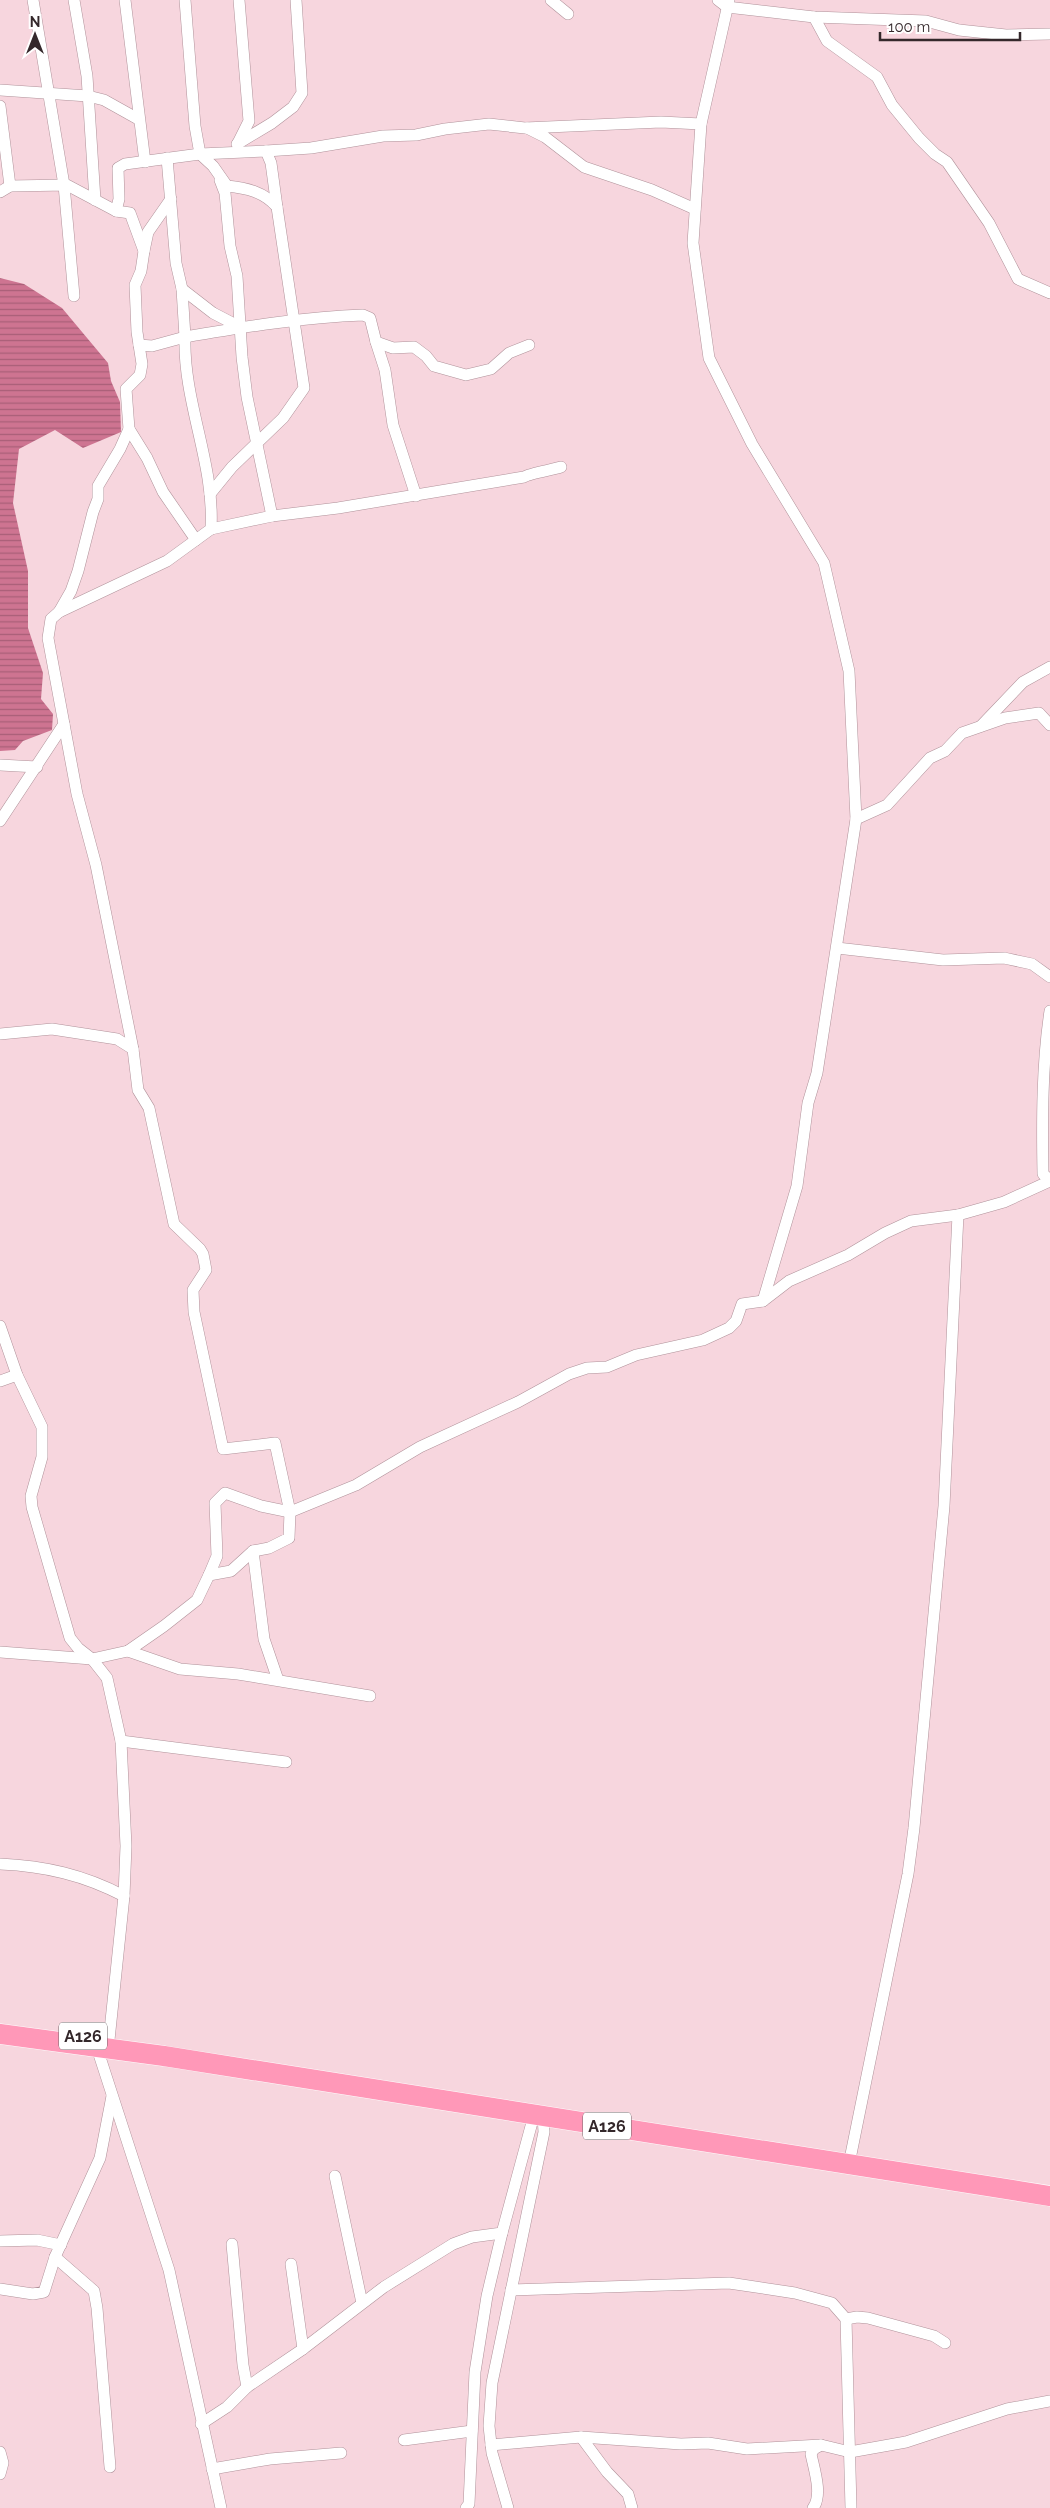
<svg xmlns="http://www.w3.org/2000/svg" width="1050" height="2508" font-family="Raleway,sans-serif">
<defs>
<pattern id="water-rules" width="6" height="5" patternUnits="userSpaceOnUse" patternTransform="scale(1.25)"><rect width="6" height="5" fill="#ce7491"/><path d="M0 2.5h6" fill="none" stroke="#a85f77"/></pattern>
</defs>
<rect width="100%" height="100%" fill="#f7d6de"/>
<path fill="url(#water-rules)" d="M0 278 24 284 62 308 108 363 111 381 120 402 121 432 83 448 55 430 19 449 13 503 28 571V628L43 673 41 699 53 714 52 730 23 741 15 750 0 751Z"/>
<g fill="none" stroke-linecap="round" stroke-linejoin="round">
<defs>
<g id="street">
<path d="M33 0 64 185 74 296"/>
<path d="M74 0 87 76 95 200"/>
<path d="M125 0 145 162"/>
<path d="M185 0 195 126 200 154 213 166 227 186C247 188 264 192 277 207L304 388 283 418 232 467 210 494"/>
<path d="M551 0 568 14"/>
<path d="M718 0 727 7 814 17 926 21 959 30 1006 35 1050 34"/>
<path d="M729 0 701 124 693 243 709 358 752 444 824 563 849 671 856 819 817 1073 808 1103 797 1186 763 1301"/>
<path d="M814 17 827 41 877 77 892 105 919 138 935 154 947 162 989 223 1018 279 1050 293"/>
<path d="M0 90 88 96 104 100 138 119"/>
<path d="M0 106 10 186"/>
<path d="M527 128 545 137 584 167 652 190 695 209"/>
<path d="M238 143 249 121 239 0"/>
<path d="M237 144 272 123 293 107 302 93 296 0"/>
<path d="M266 151 311 148 383 136 416 135 445 129 489 124 525 128 661 122 701 124"/>
<path d="M167 158 176 263 182 289 185 337C244 327 304 317 363 315L370 318 376 342 393 348 414 347 426 356 434 366 466 375 491 369 509 353 529 345"/>
<path d="M220 180 225 193 230 246 237 276 242 357 247 397 272 516"/>
<path d="M0 192 10 186 67 185 116 211 119 199 118 168 125 164 200 154 266 151 271 163 277 207"/>
<path d="M144 251 148 232 171 199"/>
<path d="M182 289 213 313 240 327"/>
<path d="M376 342 385 370 393 425 416 496"/>
<path d="M129 429 147 458 163 492 196 540"/>
<path d="M211 529 272 516 338 508 524 477C530 473 552 470 561 467"/>
<path d="M59 612 71 591 78 571 93 512 98 499V486L120 449 129 429 126 389 140 375 142 364 137 332 135 285 141 271 144 251 130 213 116 211"/>
<path d="M981 726 1023 682 1050 667"/>
<path d="M0 765 37 767"/>
<path d="M856 819 887 805 930 758 945 751 962 733 1005 718 1039 713 1050 725"/>
<path d="M0 821 64 724"/>
<path d="M837 948 943 960 1004 958 1032 964 1050 977"/>
<path d="M1050 1011C1042 1064 1042 1120 1043 1174L1050 1180"/>
<path d="M0 1034 52 1029 117 1039 133 1049 138 1090 149 1108 174 1224 200 1249 203 1254 206 1270 193 1290 194 1312 223 1449 275 1443 290 1512 289 1538 269 1548 253 1551 231 1571 209 1575"/>
<path d="M133 1049 96 865 77 794 48 638 51 619 59 612 167 561 211 529C215 464 183 402 185 337L152 346 139 345"/>
<path d="M0 1326 17 1375 42 1427V1457L31 1496 32 1507 70 1638 78 1648 92 1659 107 1678 121 1741 126 1846 124 1896 109 2040"/>
<path d="M0 1381 17 1375"/>
<path d="M253 1551 264 1639 278 1680"/>
<path d="M128 1651 180 1669 238 1674 370 1696"/>
<path d="M0 1652 92 1659 128 1651 164 1626 197 1600 209 1575 217 1556 215 1503 225 1493 261 1506 290 1512 356 1485 420 1447 518 1402 569 1374 587 1368 607 1367 636 1355 703 1340 729 1328 736 1321 742 1304 763 1301 789 1281 848 1255 885 1233 911 1221 958 1215"/>
<path d="M121 1741 286 1762"/>
<path d="M0 1864C45 1866 84 1875 124 1896"/>
<path d="M97 2048 169 2270 221 2508"/>
<path d="M849 2164 908 1874 914 1828 944 1506 958 1215 1004 1202 1050 1181"/>
<path d="M335 2176 362 2303"/>
<path d="M0 2241 37 2240 61 2245"/>
<path d="M232 2244 243 2365 247 2387"/>
<path d="M55 2257 94 2291 97 2308 110 2467"/>
<path d="M291 2264 303 2349"/>
<path d="M0 2289 33 2294 44 2292 55 2257 100 2158 112 2096"/>
<path d="M511 2290 729 2283 795 2293 832 2303 846 2319 851 2508"/>
<path d="M846 2319 857 2317 868 2318 934 2336 945 2343"/>
<path d="M201 2424 227 2407 247 2387 303 2349 384 2287 453 2244 472 2237 502 2233 534 2115"/>
<path d="M581 2437 607 2472 628 2494 632 2508"/>
<path d="M404 2440 472 2431"/>
<path d="M491 2445 581 2437 681 2444 708 2443 747 2449 821 2445 850 2452 906 2442 1007 2409 1050 2401"/>
<path d="M0 2452 3 2463 0 2474"/>
<path d="M212 2469 270 2459 341 2453"/>
<path d="M466 2508 469 2504 475 2372 487 2296 502 2233"/>
<path d="M508 2508 492 2453 489 2426 492 2383 544 2132 543 2116"/>
<path d="M813 2508C823 2495 814 2469 811 2454L814 2449 821 2445"/>
</g>
<path id="highway" d="M0 2034 164 2056 1050 2196"/>
</defs>
<use href="#street" stroke="#b0929a" stroke-width="12"/>
<use href="#highway" stroke="#fff" stroke-width="21"/>
<use href="#street" stroke="#fff" stroke-width="11"/>
<use href="#highway" stroke="#ff98b8" stroke-width="20"/>
</g>
<g text-anchor="middle" dominant-baseline="central" stroke-width="4.5" stroke-linejoin="round" paint-order="stroke">
<g fill="#fff" stroke="#71686b" stroke-width="1">
<rect x="59" y="2022.5" width="48" height="27" rx="4"/>
<rect x="583" y="2112.5" width="48" height="27" rx="4"/>
</g>
<g font-size="16" font-weight="bold" fill="#34282b">
<text x="83" y="2036">A126</text>
<text x="607" y="2126">A126</text>
</g>
</g>
<g transform="translate(35 35)" stroke="#ffffff" stroke-width="4" paint-order="stroke">
<path d="M0-4L9 19L0 12L-9 19Z" fill="#34282b"/>
<text y="-8" font-size="14" font-weight="bold" text-anchor="middle" fill="#34282b">N</text>
</g>
<path d="M880 32v8h140v-8" fill="none" stroke="#34282b" stroke-width="2.5"/>
<text x="888" y="32" font-size="15" fill="#34282b" stroke="#ffffff" stroke-width="4" paint-order="stroke">100 m</text>
</svg>
